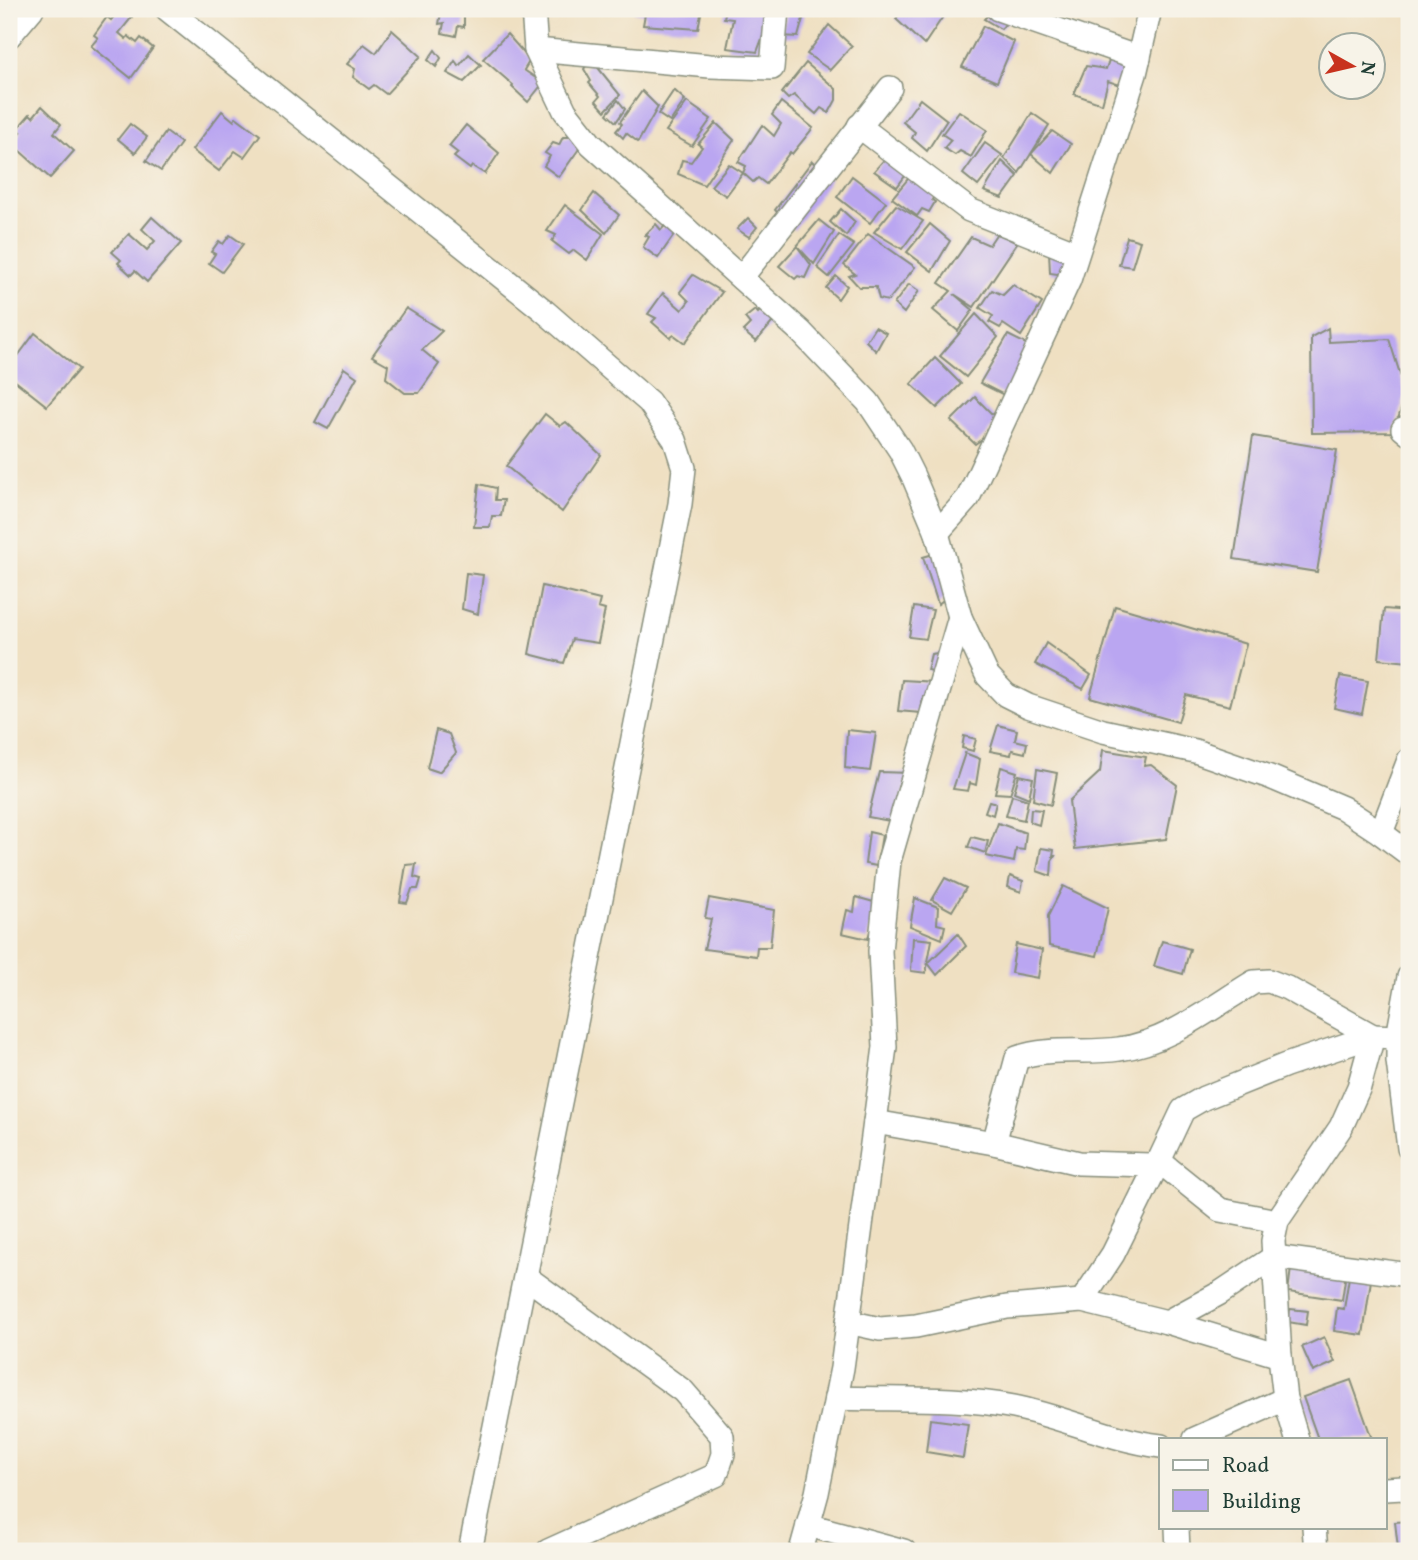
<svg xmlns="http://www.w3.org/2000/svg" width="1418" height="1560" font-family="Vollkorn,serif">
<rect width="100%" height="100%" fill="#f7f3e8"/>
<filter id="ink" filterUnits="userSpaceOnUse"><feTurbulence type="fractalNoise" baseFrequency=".0143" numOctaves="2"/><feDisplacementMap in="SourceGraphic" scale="14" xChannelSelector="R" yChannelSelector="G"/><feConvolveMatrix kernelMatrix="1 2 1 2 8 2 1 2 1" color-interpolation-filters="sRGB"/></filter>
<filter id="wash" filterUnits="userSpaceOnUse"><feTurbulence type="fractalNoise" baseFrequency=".00686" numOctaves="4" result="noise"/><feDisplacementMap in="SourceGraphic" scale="28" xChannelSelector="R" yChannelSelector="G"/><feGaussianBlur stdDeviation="1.57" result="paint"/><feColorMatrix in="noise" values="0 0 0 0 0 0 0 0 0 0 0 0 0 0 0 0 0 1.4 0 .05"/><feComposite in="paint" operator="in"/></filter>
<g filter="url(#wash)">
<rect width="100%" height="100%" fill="#efe0c2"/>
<g id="blocks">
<g fill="#baa6f1">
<path d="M120 9 132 17 119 33 126 39 128 36 137 43 141 38 153 48 131 78 91 46 98 38 94 35 107 17 111 20Z"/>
<path d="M435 9H471L470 14H464V27L458 26 456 36 442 33 444 23 439 24 441 13Z"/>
<path d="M634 9H702L698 29 643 25 645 14 634 12Z"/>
<path d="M726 9H773L757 52 727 48 733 19 724 18Z"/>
<path d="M786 9 805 11 798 37 781 36Z"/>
<path d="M902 9H948L924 45 896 19Z"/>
<path d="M990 13 1008 21 1001 29 984 19Z"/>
<path d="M829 25 852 46 830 70 807 54Z"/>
<path d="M983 26 1014 42 997 82 962 67Z"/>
<path d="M392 30 421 56 386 94 374 85 369 89 353 77 355 69 347 64 364 44 376 53Z"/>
<path d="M507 34 530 60 524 70 543 83 528 102 512 87 513 85 483 59Z"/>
<path d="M435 50 441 58 436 67 428 60Z"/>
<path d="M469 54 481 65 464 82 447 73 455 61 459 66Z"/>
<path d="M1110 57 1131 61 1126 87 1108 81 1102 104 1074 94 1086 66 1106 69Z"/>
<path d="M591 59 620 95 605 111 596 101 600 96 589 83 591 81 584 69Z"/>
<path d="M806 63 836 89V100L829 113 821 108 816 114 794 95 788 99 782 93Z"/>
<path d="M674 90 685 100 670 122 658 114Z"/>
<path d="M642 91 658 107 638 142 626 133 623 138 616 131 622 124 620 122Z"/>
<path d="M920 99 947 120 927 151 912 138 915 132 903 122Z"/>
<path d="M618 100 625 109 616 122 607 114Z"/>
<path d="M687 102 711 119 692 146 666 131Z"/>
<path d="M781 102 813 128 792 154 790 152 766 184 758 178 753 182 743 173 746 166 738 162 762 125 774 136 781 124 772 115Z"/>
<path d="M42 106 61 124 54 133 74 151 50 178 11 143 21 132 17 129 30 114 33 117Z"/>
<path d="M222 111 234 121 236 117 260 135 244 157 235 151 219 171 192 150Z"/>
<path d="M959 111 987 130 971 157 960 151 955 155 944 148 951 140 942 134Z"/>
<path d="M1032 113 1049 125 1019 173 1004 158Z"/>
<path d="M716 123 734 140 704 185 678 174 682 160 691 162 702 147 698 144Z"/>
<path d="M130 124 147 137 135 153 118 139Z"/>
<path d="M466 125 499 153 485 174 472 166 470 169 454 157 458 153 449 146Z"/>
<path d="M1052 131 1071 144 1053 173 1031 154Z"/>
<path d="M166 132 181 143 161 171 146 161Z"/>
<path d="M563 137H571L581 146 559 177 544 166 550 156 545 153 553 143 559 145Z"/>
<path d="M985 143 1002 155 978 186 963 174Z"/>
<path d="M890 153 910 169 897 187 874 171Z"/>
<path d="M812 161 830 180 794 230 775 210Z"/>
<path d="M1002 161 1018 176 1002 198 984 191Z"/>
<path d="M729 164 743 173 726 196 711 186Z"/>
<path d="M912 174 936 192 932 200 935 202 929 212 922 209 917 216 892 198Z"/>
<path d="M852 176 886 202 870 223 837 197Z"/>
<path d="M594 193 619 215 606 233 582 210Z"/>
<path d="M565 205 603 234 587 260 574 250 569 254 552 241 556 235 547 231Z"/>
<path d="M896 205 923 221 902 249 874 232Z"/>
<path d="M841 209 855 222 846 236 830 222Z"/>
<path d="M152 217 181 243 147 282 135 271 131 275 118 263 121 260 112 252 129 234 147 250 155 241 142 229Z"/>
<path d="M748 218 757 227 749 237 737 229Z"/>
<path d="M671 219 679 228 658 258 643 247 649 237 645 235 656 224 661 230Z"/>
<path d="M819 220 834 232 814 264 797 246Z"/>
<path d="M930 224 950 241 932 271 907 252Z"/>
<path d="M997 233 1017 243 974 307 954 294 973 310 958 331 933 310 951 291 939 283 971 237 989 245Z"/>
<path d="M868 234 915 267 888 301 879 299 876 287H859L849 276 855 274 844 265Z"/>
<path d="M230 235 243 244 222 272 209 263 215 254 211 252 219 241 223 244Z"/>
<path d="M839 235 854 245 829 277 817 267Z"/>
<path d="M1127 237 1140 241 1132 267 1119 265Z"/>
<path d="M797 246 811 265 805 278 798 276 795 279 779 266Z"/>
<path d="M1071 250 1064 275 1050 273 1049 251Z"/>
<path d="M693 275 722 292 685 343 674 335 670 338 652 322 656 318 648 314 663 293 682 310 689 301 680 292Z"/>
<path d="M836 276 847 286 838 299 826 288Z"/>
<path d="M909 284 919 291 904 313 894 304Z"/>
<path d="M1013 285 1042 303 1021 336 1003 324 1000 328 989 322 993 316 980 308 992 290 1003 295Z"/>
<path d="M766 304 777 317 756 342 743 331 750 324 745 318 755 310 758 313Z"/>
<path d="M406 308 442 331 422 350 439 364 419 393H405L386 378 388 365 372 356Z"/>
<path d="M976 314 998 337 966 377 940 356Z"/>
<path d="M875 327 886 333 876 351 866 341Z"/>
<path d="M1328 328 1329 342 1389 339 1406 393 1394 432 1312 433 1311 337Z"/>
<path d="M35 333 79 369 47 406 9 376V368Z"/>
<path d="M1008 335 1032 347 1010 398 980 383Z"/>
<path d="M935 358 961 384 937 408 911 384Z"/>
<path d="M344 368 357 377 328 429 315 422Z"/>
<path d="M975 397 998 420 986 436 975 444 951 421Z"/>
<path d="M545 414 560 426 566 422 601 455 562 512 506 466Z"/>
<path d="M1253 436 1337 450 1317 572 1234 559Z"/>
<path d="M479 484 496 488 495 500H504L501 516H492L490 527H474Z"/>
<path d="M937 553 950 595 938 604 923 557Z"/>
<path d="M466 573 483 575 478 614 462 609Z"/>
<path d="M542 586 600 600 598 608 605 610 598 643 572 639 564 663 529 654Z"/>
<path d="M1115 606 1246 644 1230 706 1186 695 1178 722 1090 697Z"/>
<path d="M914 607 933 610 926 639 909 637Z"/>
<path d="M1384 609 1409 611V662L1379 659Z"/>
<path d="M1046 643 1091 675 1083 689 1035 664Z"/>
<path d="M945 652 940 672 927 670 931 654Z"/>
<path d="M1340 676 1368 681 1362 714 1334 708Z"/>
<path d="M902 680 936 682 933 695 923 696 921 713 898 711Z"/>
<path d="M998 725 1017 730 1015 740 1027 743 1025 753 1012 750 1011 755 990 751Z"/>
<path d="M436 730 449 734 456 753 439 772 427 768Z"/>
<path d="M847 730 876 733 870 771 845 768Z"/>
<path d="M964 736 976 739 973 751 962 748Z"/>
<path d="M1103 750 1146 757 1144 766 1151 765 1177 785 1166 839 1075 849 1069 801 1100 772Z"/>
<path d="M965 753 980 759 976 785 970 783 968 791 953 789Z"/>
<path d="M1001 767 1017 772 1010 794 995 793Z"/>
<path d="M1037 769 1057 773 1051 805 1033 800Z"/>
<path d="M879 772 910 773 896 822 868 817Z"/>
<path d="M1019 775 1033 778 1029 798 1014 792Z"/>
<path d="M1012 795 1028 800 1024 820 1006 816Z"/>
<path d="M989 801 996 803 993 815 985 812Z"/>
<path d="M1031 809 1042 810 1039 825 1030 822Z"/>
<path d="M998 823 1026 833 1024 850 1016 849 1014 862 986 856Z"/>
<path d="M869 832 882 835 877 866 865 864Z"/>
<path d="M972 837 988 841 985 853 968 847Z"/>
<path d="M1041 848 1054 850 1053 856H1055L1052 861 1051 876 1037 871Z"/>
<path d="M416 864 414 877 421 879 418 889H412L407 903 400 902 406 865Z"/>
<path d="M1010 876 1023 881 1021 892 1008 887Z"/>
<path d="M945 878 966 888 952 911 932 900Z"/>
<path d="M1063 886 1108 908 1097 956 1049 946 1048 916Z"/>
<path d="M856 897 877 903 868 939 842 933 847 910 854 912Z"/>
<path d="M709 898 774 910 770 947H757L756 956 704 949 711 919 705 918Z"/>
<path d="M915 898 938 907 937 924 945 926 942 939 910 926Z"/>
<path d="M958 934 966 946 937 975 928 963Z"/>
<path d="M913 938 932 940 926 973 911 971Z"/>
<path d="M1162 941 1190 949 1183 974 1154 966Z"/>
<path d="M1016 944 1042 950 1038 978 1011 973Z"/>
<path d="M1291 1268 1346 1273 1342 1300 1288 1292Z"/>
<path d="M1349 1277 1371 1280 1363 1335 1334 1331 1337 1308 1344 1309Z"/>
<path d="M1290 1309 1308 1311 1306 1325 1288 1322Z"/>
<path d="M1324 1337 1335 1362 1313 1372 1302 1347Z"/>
<path d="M1351 1380 1372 1439H1318L1303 1397Z"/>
<path d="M930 1419 968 1424 963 1458 926 1452Z"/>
<path d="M1409 1521V1547L1398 1548 1395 1522Z"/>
</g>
</g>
</g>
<g filter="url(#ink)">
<use href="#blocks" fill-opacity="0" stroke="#878e7b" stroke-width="2"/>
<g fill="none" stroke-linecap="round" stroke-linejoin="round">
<defs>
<g id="minor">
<path d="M167 9 542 309 649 402 675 440 684 468 680 504 470 1551"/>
<path d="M533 9 536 50 565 111 591 144 800 331 868 402 900 450 913 476 937 533 960 617 987 675 1006 695 1028 706 1103 731 1195 751 1270 777 1343 808 1381 833 1409 854"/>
<path d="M998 9 1139 58"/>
<path d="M9 36 32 9"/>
<path d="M536 50 710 66 772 68 777 9"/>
<path d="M859 126 969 210 1077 253"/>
<path d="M741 278 890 88"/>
<path d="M1403 429 1409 434"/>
<path d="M937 533 968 498 1069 280 1135 74 1150 9"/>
<path d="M1381 833 1409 760"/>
<path d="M1409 977 1398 1037V1061L1409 1148"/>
<path d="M875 1122 994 1143 1079 1163 1151 1165 1159 1161 1183 1110 1204 1098 1286 1065 1373 1036 1398 1037"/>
<path d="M994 1143 1017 1058C1050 1046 1085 1054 1119 1049 1168 1043 1212 1007 1254 982L1269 981 1287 988 1373 1036"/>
<path d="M526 1277 683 1391 722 1436 723 1454 716 1475 548 1551"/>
<path d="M1082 1301 1113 1254 1159 1161 1220 1210 1277 1221"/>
<path d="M848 1322 880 1329 916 1326 1007 1307 1082 1301 1167 1322 1280 1356"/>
<path d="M1167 1322 1220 1293 1274 1257 1409 1275"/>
<path d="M836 1398C895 1400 957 1396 1014 1407 1064 1417 1110 1440 1161 1446"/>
<path d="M1195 1439 1285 1399"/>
<path d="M1297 1439 1285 1399 1280 1356 1273 1241 1277 1221 1341 1127 1359 1087 1373 1036"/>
<path d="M1385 1489 1403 1488 1409 1491"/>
<path d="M808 1525 904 1551"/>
<path d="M1177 1527 1178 1551"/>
<path d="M1314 1527 1316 1551"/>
<path d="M801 1551 817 1493 842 1368 885 1047 880 951 889 861 960 617"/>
</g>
</defs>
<use href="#minor" stroke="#878e7b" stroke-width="26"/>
<use href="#minor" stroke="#fff" stroke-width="23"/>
</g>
</g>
<rect width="1418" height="1560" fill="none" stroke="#f7f3e8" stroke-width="35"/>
<rect x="1159" y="1438" width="228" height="91" fill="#f7f3e8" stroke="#a1aaa0" stroke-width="2"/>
<rect x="1173" y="1460" width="35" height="10" fill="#ffffff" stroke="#a1aaa0" stroke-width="2"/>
<text x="1222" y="1472" font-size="21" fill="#1f3d34">Road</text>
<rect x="1173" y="1490" width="35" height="21" fill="#baa6f1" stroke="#a1aaa0" stroke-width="2"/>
<text x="1222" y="1508" font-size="21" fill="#1f3d34">Building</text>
<g transform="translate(1352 66) rotate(98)"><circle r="33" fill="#f7f3e8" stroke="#a1aaa0" stroke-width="2"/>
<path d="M0-5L12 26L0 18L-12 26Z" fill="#c8321e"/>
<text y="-10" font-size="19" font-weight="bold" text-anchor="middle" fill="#1f3d34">N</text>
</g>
</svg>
